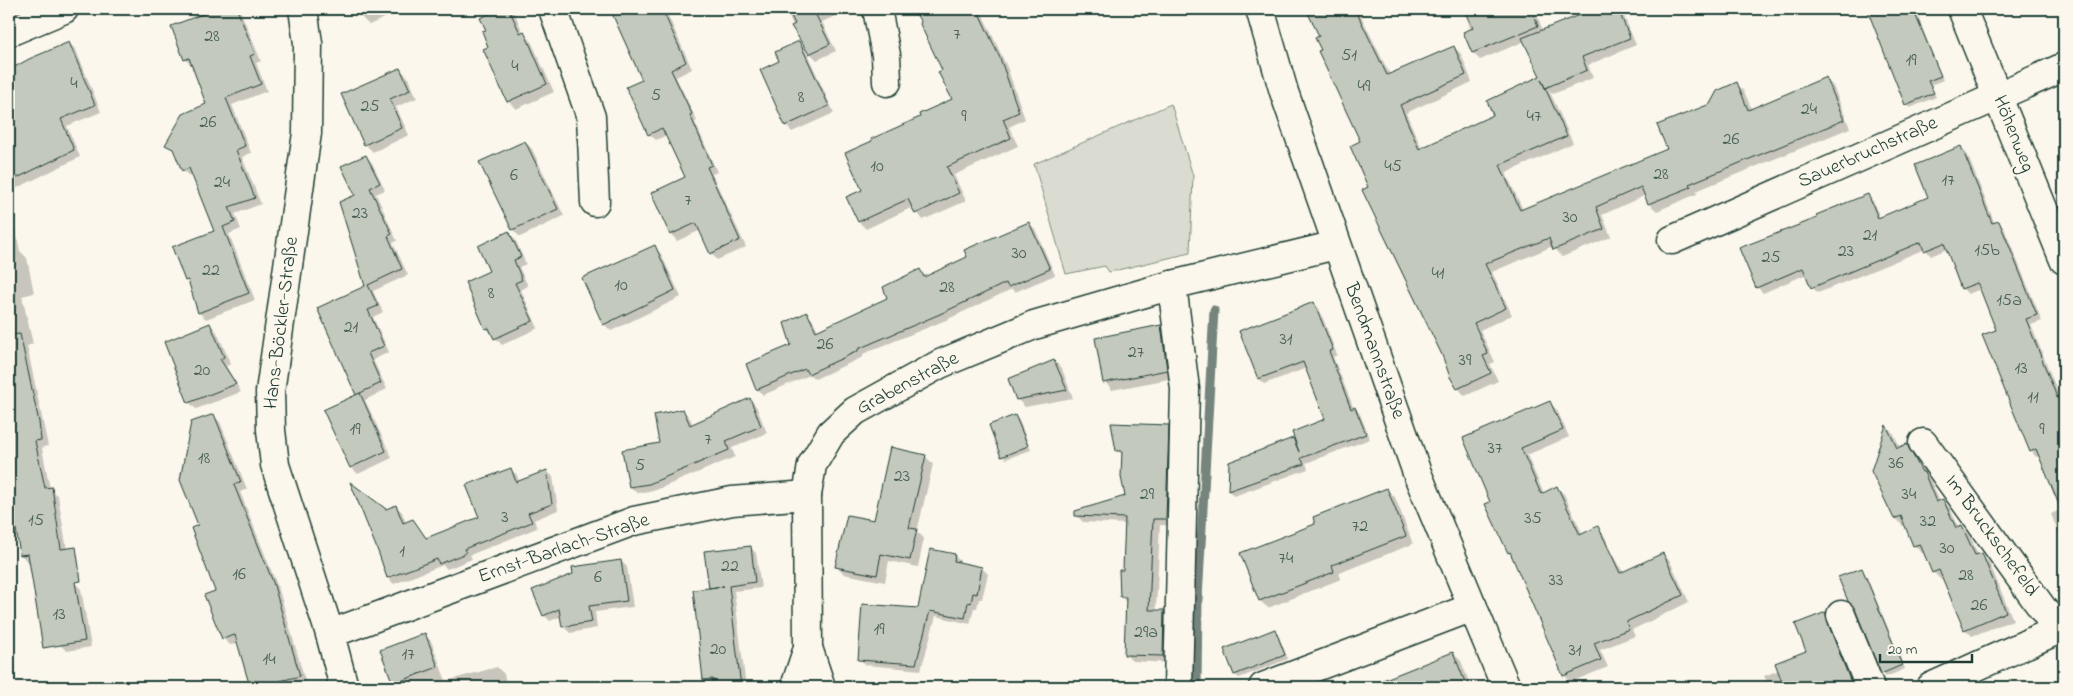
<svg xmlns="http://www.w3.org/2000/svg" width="2073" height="696" font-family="'Indie Flower',sans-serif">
<rect width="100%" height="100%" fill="#fbf7ec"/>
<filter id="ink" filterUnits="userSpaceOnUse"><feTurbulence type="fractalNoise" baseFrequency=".02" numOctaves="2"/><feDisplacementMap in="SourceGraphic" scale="10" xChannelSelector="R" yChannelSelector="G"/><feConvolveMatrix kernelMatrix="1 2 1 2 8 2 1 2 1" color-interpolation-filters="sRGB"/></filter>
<g filter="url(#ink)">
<path fill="#dbdcd1" stroke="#7d8c82" d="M1171 104 1193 176 1190 253 1109 272 1105 266 1066 274 1034 164Z"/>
<g fill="#0003">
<path d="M219 9 240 10 261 61 256 63 267 91 232 105 251 153 242 157 261 204 235 214 241 229 229 234 255 300 206 319 199 313 190 284 186 280 215 231 193 175 190 177 183 170 176 152 167 144 208 105 192 66 185 59 173 27Z"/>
<path d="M358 9H404L369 25 362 18Z"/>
<path d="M503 9H509L515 14 523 33 531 41 554 92 516 109 508 101 487 31 482 18Z"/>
<path d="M612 9H665L692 69 676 77 697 121 695 122 717 172 712 174 746 247 717 260 711 253 701 230 677 241 671 234 686 178 667 135 656 140 649 134 643 81Z"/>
<path d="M785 9H840L842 13 822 22 836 51 817 60 810 53 795 29Z"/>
<path d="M917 9H980L1007 67 1025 119 1009 127 1018 146 954 175 966 201 923 220 913 207 866 229 859 222 863 191 953 100 944 71Z"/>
<path d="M1307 9H1366L1359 12 1390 75 1454 47 1461 54 1472 82 1406 113 1422 149 1495 115 1541 77 1525 41 1480 60 1473 53 1465 33 1471 30 1463 9H1532L1537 15 1543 31 1597 9H1621L1636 45 1588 65 1593 78 1553 94 1549 90 1573 143 1506 173 1523 210 1669 150 1711 105 1737 84 1744 91 1752 110 1826 79 1833 86 1850 128 1696 191 1697 194 1657 211 1649 204 1646 195 1602 215 1611 237 1562 257 1553 246 1492 272 1512 315 1480 330 1495 362 1490 364 1498 381 1465 396 1458 388 1370 188 1362 142 1323 50 1321 36Z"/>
<path d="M1868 9H1915L1943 80 1931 85 1936 97 1910 108 1906 104Z"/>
<path d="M69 43 76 50 101 112 67 126 80 157 9 192V71Z"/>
<path d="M799 43 805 49 834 113 792 132 786 125 781 62Z"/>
<path d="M400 69 408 77 417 98 396 107 409 135 373 152 365 144Z"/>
<path d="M525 142 532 149 564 216 520 237 513 230Z"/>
<path d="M1961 148 1967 154 1995 224 1998 222 2004 228 2042 321 2031 325 2064 408V547L2051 514 2062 509 2040 456 2036 457 2031 451 1997 330 1981 289 1968 294 1962 288 1947 249 1931 256 1925 249 1818 293 1812 287 1807 274 1763 293 1757 287 1819 218 1867 196 1873 201 1880 218 1930 198Z"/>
<path d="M366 156 372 163 385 190 376 194 397 241 393 243 408 275 373 291 383 312 373 317 389 352 373 360 387 389 365 400 392 458 358 474 351 467 366 287 357 195Z"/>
<path d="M9 197 20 251 27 258 34 293 22 296 33 344 27 346 48 446 42 448 50 489 58 496 70 568 28 562 21 555 9 476Z"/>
<path d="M1029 223 1035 229 1055 275 1015 292 1012 289 946 320 863 354V357L815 379 810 375 763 395 757 389 793 346 807 314 813 320 818 331 889 299 920 271 926 277 969 258Z"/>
<path d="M509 233 515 239 526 264 519 267 528 286 521 290 538 328 502 345 486 328Z"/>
<path d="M654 247 661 254 681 297 611 331 604 324Z"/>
<path d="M1313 303 1319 308 1337 355 1333 357 1354 409 1360 414 1370 439 1306 463 1308 469 1234 496 1229 491 1230 463 1293 439 1297 443 1327 419 1307 368 1264 384 1259 379Z"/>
<path d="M210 324 217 332 231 364 226 366 241 392 196 409 189 402Z"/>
<path d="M1161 326 1168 334 1174 378 1112 390 1105 382Z"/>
<path d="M1054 361 1062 369 1073 398 1025 407 1017 399Z"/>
<path d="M750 400 756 406 767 433 732 448 735 457 656 490 637 493 630 487 683 411 690 418 693 425Z"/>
<path d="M1550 403 1557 410 1569 437 1527 455 1544 494 1557 487 1564 494 1583 535 1597 528 1604 535 1623 573 1663 554 1670 561 1689 602 1632 630 1635 636 1600 650 1608 667 1571 682 1564 675 1513 556 1509 552 1491 503 1465 439Z"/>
<path d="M213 415 220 422 247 489 240 492 279 590 307 687H251L238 643 230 645 223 638 216 591 200 526Z"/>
<path d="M1015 416 1019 420 1031 450 1006 459 1002 456Z"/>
<path d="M1168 426 1175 433 1173 526 1160 525 1156 611 1164 612 1171 619 1170 663 1132 661 1125 654 1127 603 1121 597 1125 571 1126 524 1083 522 1076 515 1127 497 1123 456 1118 450Z"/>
<path d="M1887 427 1894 434 1900 448 1907 446 1915 453 1927 476 1931 481 1940 502 1943 500 1950 508 1959 528 1962 527 1970 535 1978 555 1981 554 1989 562 2013 620 1972 636 1965 629 1944 579 1941 580 1933 572 1925 552 1922 553 1914 545 1906 525 1903 526 1895 518Z"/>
<path d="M925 456 933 464 917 532 924 538 918 567 889 561 885 582 844 574 837 566 875 522Z"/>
<path d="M510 469 517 475 519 482 547 471 553 477 558 510 534 520 537 528 470 555 472 559 447 569 443 565 394 584 388 578 381 553 386 510 396 506 402 512 406 523 413 520 427 539 481 518Z"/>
<path d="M1387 490 1395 497 1413 544 1339 573 1341 579 1268 608 1260 601 1242 554 1317 525Z"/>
<path d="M750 547 756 553 761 588 734 591 746 687H715V685H710L704 679 711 589Z"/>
<path d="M954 555 960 561V564L982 568 988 574 982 599H979L977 608H974L970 624 936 616 921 670 866 665 860 659 919 610Z"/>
<path d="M621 561 627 567 633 607 595 612 597 628 570 633 563 626 562 616 550 621 544 615Z"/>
<path d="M1861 569 1865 573 1905 669 1886 677 1883 673Z"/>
<path d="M75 583 81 589 91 647 67 651 60 645 50 647 43 641Z"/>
<path d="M1826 613 1831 618 1856 687H1760L1768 684 1764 676 1779 670 1808 652Z"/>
<path d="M1274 631 1278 634 1288 659 1239 678 1235 675 1226 650Z"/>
<path d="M424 634 431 641 446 681 497 667 504 674 507 687H396L382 651Z"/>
<path d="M1453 653 1461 661 1471 687H1383L1380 682Z"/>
</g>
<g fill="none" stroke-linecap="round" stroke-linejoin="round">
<path stroke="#74847b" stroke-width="9" d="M1197 687 1198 599 1214 310"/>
</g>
<g fill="#c4c9be" stroke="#1f3d34">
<path d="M216 9H237L255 54 250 56 261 84 226 98 245 146 236 150 255 198 229 207 235 222 223 227 249 293 198 313 188 280 185 281 172 247 214 231 189 168 182 171 173 149 165 145 183 114 206 104 189 58 184 60 171 26Z"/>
<path d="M500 9H509L520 33 524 31 547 84 507 102 483 49 488 47 482 31 486 30 480 18Z"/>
<path d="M610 9H662L686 62 671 70 692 114 690 115 712 165 707 167 740 240 710 254 696 223 670 235 651 193 685 177 662 128 648 135 626 87 642 80Z"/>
<path d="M788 9H813L830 44 809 54 791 26 795 24Z"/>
<path d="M913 9H977L1000 58 1019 112 1003 119 1011 138 947 167 959 193 915 214 908 199 858 222 846 197 862 190 845 153 872 141 871 139 920 117 919 114 952 99 938 72 942 70 920 24 921 22Z"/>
<path d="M1306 9H1355L1387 75 1454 46 1466 75 1400 105 1419 149 1493 115 1487 101 1540 76 1522 38 1594 9H1618L1630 38 1582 57 1587 70 1545 88 1541 79 1567 136 1500 165 1520 210 1667 149 1657 125 1710 104 1717 91 1737 82 1748 110 1826 77 1844 120 1689 184 1691 187 1648 204 1641 187 1596 207 1604 229 1553 250 1549 238 1485 264 1506 308 1474 323 1488 354 1483 356 1491 373 1457 389 1450 377 1442 355 1362 190 1368 187 1350 146 1360 141 1318 51 1321 50 1315 38 1319 36Z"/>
<path d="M1465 9H1531L1538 26 1472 53 1463 32 1473 28Z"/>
<path d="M1867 9H1913L1941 76 1928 81 1934 93 1905 105Z"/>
<path d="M799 41 829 106 785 126 760 70 779 61 775 52Z"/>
<path d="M69 42 95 105 61 119 74 150 9 182V70L29 59Z"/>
<path d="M400 68 410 90 390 99 402 128 364 145 341 94Z"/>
<path d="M525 141 558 209 512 230 479 162Z"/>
<path d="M1961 146 1992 223 1999 221 2037 315 2026 319 2064 415V517L2036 449 2030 452 1982 335 1996 330 1978 284 1977 283 1961 289 1944 243 1924 251 1921 242 1811 288 1803 268 1756 288 1739 248 1817 218 1816 215 1868 194 1878 218 1928 197 1915 165Z"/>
<path d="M366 155 380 183 370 188 392 234 388 236 402 269 368 285 378 306 368 310 384 346 368 353 381 383 356 395 317 308 365 286 339 202 355 195 341 166Z"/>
<path d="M1029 222 1050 269 1008 287 1006 283 940 314 858 349V351L808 374 805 369 756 390 746 364 791 345 784 323 807 312 816 331 887 298 883 287 920 269 924 277 967 257 964 250Z"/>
<path d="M509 231 521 257 514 260 522 280 515 283 533 321 494 339 489 328 485 329 465 282 489 271 478 246Z"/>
<path d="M655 245 675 290 603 325 582 278Z"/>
<path d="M1314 302 1333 350 1329 351 1351 409 1355 407 1366 434 1301 458 1304 464 1228 491 1229 462 1293 438 1299 452 1292 432 1325 419 1303 362 1258 379 1239 331Z"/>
<path d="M210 323 224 357 220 359 236 384 188 403 164 342Z"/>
<path d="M1161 325 1167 370 1103 383 1095 338Z"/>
<path d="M20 334 39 422 41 440 35 441 45 488 52 487 61 549 76 547 81 581 75 582 85 641 43 648 28 554 20 555 9 484V335Z"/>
<path d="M1054 360 1067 390 1016 400 1008 379Z"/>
<path d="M360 393 386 451 350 468 323 410Z"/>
<path d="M750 398 761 426 726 441 729 450 649 484 629 487 622 450 659 443 654 415 683 409 690 425Z"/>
<path d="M1550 401 1563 430 1521 448 1541 494 1557 486 1580 535 1598 526 1620 573 1663 553 1683 595 1626 622 1629 629 1594 643 1601 660 1563 676 1510 552 1508 553 1485 504 1490 502 1463 438Z"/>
<path d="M214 414 241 482 234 485 273 582 300 676 256 687H250L235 635 222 639 204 595 215 591 191 528 198 525 180 480 191 422Z"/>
<path d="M1015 415 1028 446 1001 457 989 425Z"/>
<path d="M1111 423 1169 425 1166 519H1153L1149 610H1164L1163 656 1124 655 1126 597H1120L1119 570H1123L1125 518 1075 516V511L1125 496 1121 477 1122 451H1116Z"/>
<path d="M1886 425 1897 448 1907 444 1922 472H1924L1936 502 1943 499 1956 528 1962 526 1975 555 1982 553 2006 612 1964 630 1939 570 1932 573 1920 544 1913 546 1901 516 1894 519 1871 471Z"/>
<path d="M890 447 926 455 909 528 917 529 910 560 881 554 877 575 835 567 847 515 874 520Z"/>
<path d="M511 468 516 482 547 470 552 504 528 513 532 522 464 549 466 553 439 564 437 559 387 578 379 554 350 482 386 509 396 505 403 523 413 519 426 538 479 517 466 485Z"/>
<path d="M1387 488 1406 536 1332 565 1334 572 1259 601 1240 553 1315 524 1313 517Z"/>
<path d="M751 546 755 582 729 586 741 687H714L713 679 703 680 693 590 724 586 709 588 704 551Z"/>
<path d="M930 549 955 554 954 561 982 567 977 594 973 593 971 603 968 602 965 618 930 611 916 664 858 660 862 604 918 608Z"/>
<path d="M621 560 627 601 589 606 592 622 562 627 559 609 543 616 532 590 573 574 572 567Z"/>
<path d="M1862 568 1902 665 1881 674 1855 609 1848 601 1838 577Z"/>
<path d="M1826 612 1827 621 1852 685 1847 687H1784L1775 663 1806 651 1795 624Z"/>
<path d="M1275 629 1285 655 1234 675 1224 649Z"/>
<path d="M425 633 438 667 393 684 380 650Z"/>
<path d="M1453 652 1467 687H1368V686Z"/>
</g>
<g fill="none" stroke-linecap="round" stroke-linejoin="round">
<defs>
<g id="minor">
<path d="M303 9 308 43 307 133 270 392 271 430 275 465 330 634 344 687"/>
<path d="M553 9 591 117 595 202"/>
<path d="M877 9 886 55 887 82"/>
<path d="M1260 9 1284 92 1417 473 1506 687"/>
<path d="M1962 9 2064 260"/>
<path d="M9 32 64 9"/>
<path d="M1672 240 2064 67"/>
<path d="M1172 285 1185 389 1178 687"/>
<path d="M1923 443 2058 630"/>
<path d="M1841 615 1870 687"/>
<path d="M330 634 634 521 732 501 807 495"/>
<path d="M795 687 808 648"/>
<path d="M821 687 808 648 807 495 812 465 831 433 855 411 940 364 1034 325 1172 285 1336 245"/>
<path d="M1263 687 1473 607"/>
<path d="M1931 687 2064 627"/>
</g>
</defs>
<use href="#minor" stroke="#1f3d34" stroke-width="31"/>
<use href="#minor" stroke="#fbf7ec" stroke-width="28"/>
</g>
</g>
<g text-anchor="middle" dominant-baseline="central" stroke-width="4.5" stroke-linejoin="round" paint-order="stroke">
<g font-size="18" fill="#486056">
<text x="957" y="35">7</text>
<text x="212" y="37">28</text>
<text x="1349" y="56">51</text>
<text x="1911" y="61">19</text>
<text x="515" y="67">4</text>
<text x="74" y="84">4</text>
<text x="1364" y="87">49</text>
<text x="656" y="96">5</text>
<text x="801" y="98">8</text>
<text x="370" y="107">25</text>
<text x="1809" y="110">24</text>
<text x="964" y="117">9</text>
<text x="1534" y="117">47</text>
<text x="208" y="123">26</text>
<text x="1731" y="140">26</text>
<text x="877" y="167">10</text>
<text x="1393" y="167">45</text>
<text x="1661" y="175">28</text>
<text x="514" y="176">6</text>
<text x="1948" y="181">17</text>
<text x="222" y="183">24</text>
<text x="688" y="201">7</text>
<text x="360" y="214">23</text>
<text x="1570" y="218">30</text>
<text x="1870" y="236">21</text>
<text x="1987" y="251">15b</text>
<text x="1846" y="252">23</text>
<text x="1019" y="254">30</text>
<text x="1771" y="258">25</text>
<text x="211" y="271">22</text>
<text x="1438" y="274">41</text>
<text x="621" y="286">10</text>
<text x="947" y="288">28</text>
<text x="491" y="294">8</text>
<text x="2009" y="301">15a</text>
<text x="351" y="328">21</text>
<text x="1286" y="340">31</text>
<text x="825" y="345">26</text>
<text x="1136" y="353">27</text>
<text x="1465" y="361">39</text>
<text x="2021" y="369">13</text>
<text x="202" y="371">20</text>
<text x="2033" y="398">11</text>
<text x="355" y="430">19</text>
<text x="2042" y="430">9</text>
<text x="708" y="440">7</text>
<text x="1495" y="449">37</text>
<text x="204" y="459">18</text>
<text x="1896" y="464">36</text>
<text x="640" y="466">5</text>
<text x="902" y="477">23</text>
<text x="1147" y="495">29</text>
<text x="1909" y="495">34</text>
<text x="505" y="518">3</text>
<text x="1533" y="519">35</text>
<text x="36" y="521">15</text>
<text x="1928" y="522">32</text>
<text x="1360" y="527">72</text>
<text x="1947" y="549">30</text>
<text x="402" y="552">1</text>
<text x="1286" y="559">74</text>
<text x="730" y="567">22</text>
<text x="239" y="575">16</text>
<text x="1966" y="576">28</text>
<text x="598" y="578">6</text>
<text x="1556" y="581">33</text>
<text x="1979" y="606">26</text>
<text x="59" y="615">13</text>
<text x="879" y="630">19</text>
<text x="1146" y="633">29a</text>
<text x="718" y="650">20</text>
<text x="1575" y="651">31</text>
<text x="408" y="655">17</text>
<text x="269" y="660">14</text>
</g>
<g font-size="20" fill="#1f3d34" stroke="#fbf7ec">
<text transform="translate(2013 134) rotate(68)">Höhenweg</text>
<text transform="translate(1868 153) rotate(-24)">Sauerbruchstraße</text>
<text transform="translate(282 323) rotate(-83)">Hans-Böckler-Straße</text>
<text transform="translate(1374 351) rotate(70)">Bendmannstraße</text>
<text transform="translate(908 384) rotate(-28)">Grabenstraße</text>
<text transform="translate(1991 536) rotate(54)">Im Bruckschefeld</text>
<text transform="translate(564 549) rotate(-19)">Ernst-Barlach-Straße</text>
</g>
</g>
<rect width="2073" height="696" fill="none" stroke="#fbf7ec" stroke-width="30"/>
<rect x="15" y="15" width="2043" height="666" fill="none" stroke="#1f3d34" stroke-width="2" filter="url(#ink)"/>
<path d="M1880 654v8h92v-8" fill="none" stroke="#1f3d34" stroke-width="2.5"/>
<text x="1888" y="654" font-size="15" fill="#1f3d34" stroke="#fbf7ec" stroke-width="4" paint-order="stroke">20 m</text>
</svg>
